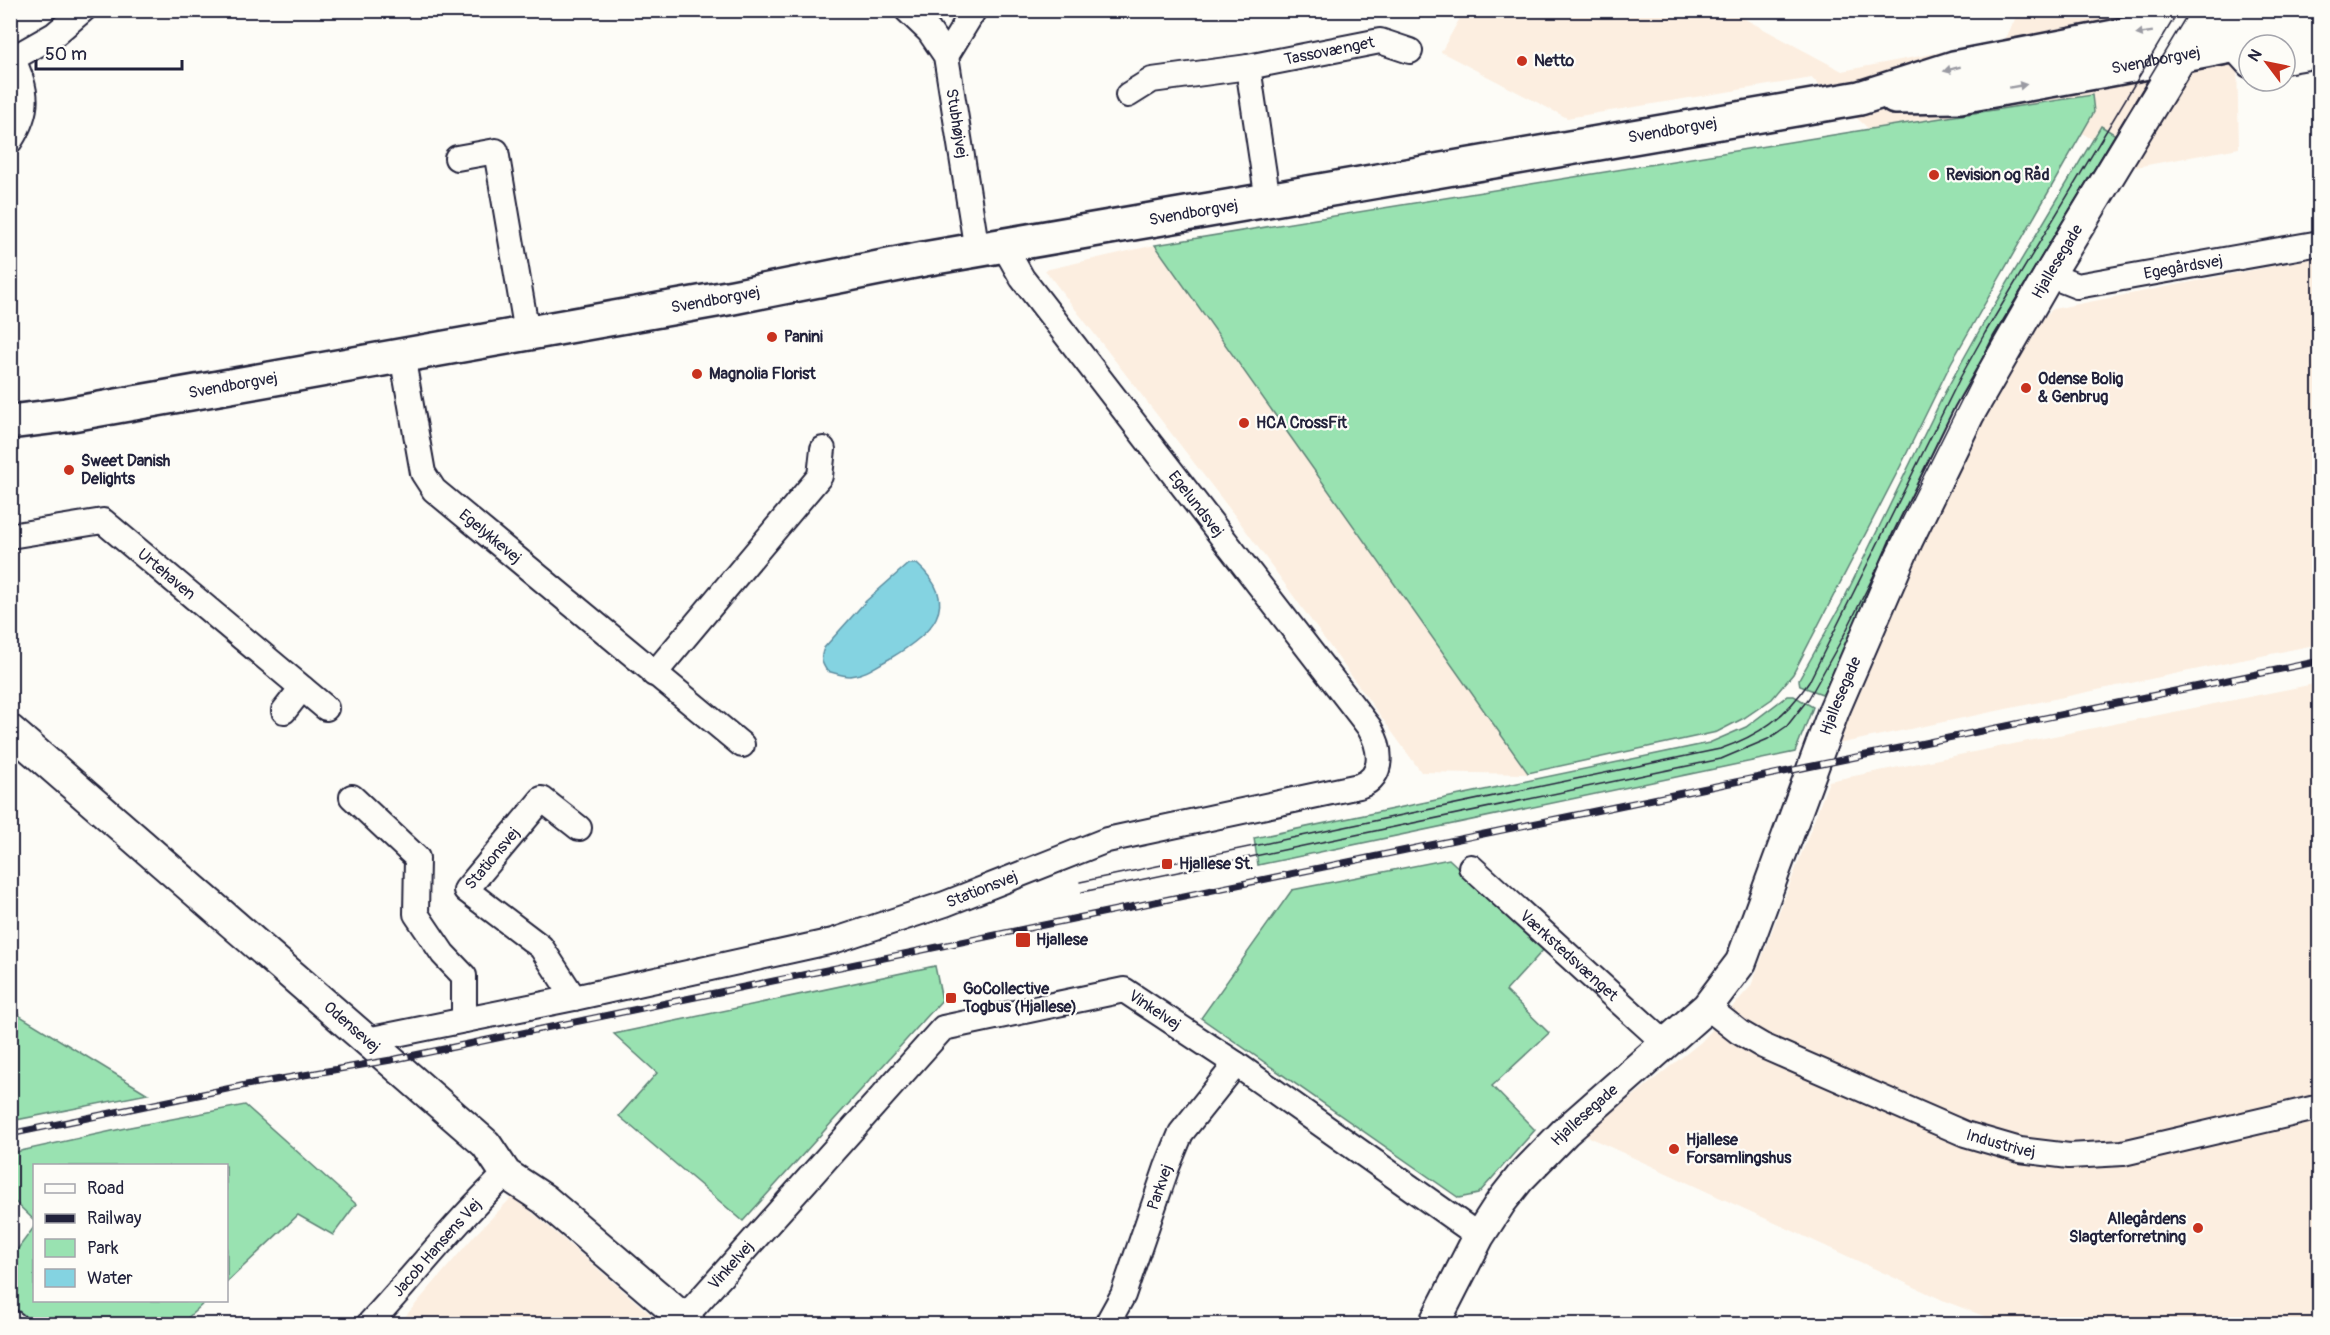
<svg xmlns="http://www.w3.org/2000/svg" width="2330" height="1335" font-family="Pangolin,sans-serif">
<rect width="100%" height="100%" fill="#fdfcf7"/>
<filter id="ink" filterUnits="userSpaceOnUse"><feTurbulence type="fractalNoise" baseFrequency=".0167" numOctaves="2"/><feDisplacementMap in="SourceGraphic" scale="12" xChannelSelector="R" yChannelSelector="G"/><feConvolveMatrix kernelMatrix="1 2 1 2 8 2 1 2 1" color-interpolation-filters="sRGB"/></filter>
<g filter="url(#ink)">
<g fill="#fceee0">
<path d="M1464 11H1730L1842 71 2005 40 2019 11H2269L2237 61 2239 148 2136 167 2082 133 2012 257 1812 78 1567 118 1441 52Z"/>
<path d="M1155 245 1528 773V774L1421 772 1239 521 1045 270Z"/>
<path d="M2319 257V644L1838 744 1938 510 2029 329 2053 309Z"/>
<path d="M2319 683V1324H2005L1947 1302 1584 1135 1701 1042 1751 986 1829 781Z"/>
<path d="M513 1196 662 1324H402L403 1319 474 1236Z"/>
</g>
<g fill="#99e2b1" stroke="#5e8276" stroke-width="1.5">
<path d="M2092 95 2094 112 1951 363 1900 467 1793 674 1772 699 1744 718 1717 732 1528 773 1155 245 1870 129Z"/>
<path d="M2101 126 2119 137 1825 695 1800 686 1799 680 1841 605 1945 392 1983 324Z"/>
<path d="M1787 696H1794L1813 707 1795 752 1258 865 1254 838 1709 743 1746 727Z"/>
<path d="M1449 859 1545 948 1506 991 1549 1033 1492 1086 1535 1130 1478 1194 1459 1198 1201 1018 1292 890Z"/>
<path d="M935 966 942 1000 743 1221 619 1116 657 1073 614 1034Z"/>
<path d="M10 1002 20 1016 148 1094 11 1121Z"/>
<path d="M245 1105 356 1204 333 1235 298 1215 227 1282 226 1166H34V1220L11 1198V1153L130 1127Z"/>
<path d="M34 1227V1300L206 1301 181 1324H34L11 1304V1258Z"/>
</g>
<path fill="#84d3e1" stroke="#5d8c9f" stroke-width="1.5" d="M908 564H917C964 606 930 635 889 659 876 666 865 675 850 676 843 676 835 673 827 671 821 662 820 658 824 648L866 601Z"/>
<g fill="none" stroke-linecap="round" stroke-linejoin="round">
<defs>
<g id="minor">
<path id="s1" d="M907 10 929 31 946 56 977 251"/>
<path d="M2237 45 2239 54 2249 65"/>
<path d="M946 56 974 10"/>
<path d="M10 60 54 35 83 10"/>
<path d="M2285 61 2320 55"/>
<path d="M1248 67 1268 201"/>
<path id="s2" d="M1128 95 1152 80 1248 67 1380 41 1410 51"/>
<path d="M10 141C31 108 27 92 13 59"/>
<path d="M457 158 496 151 527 333"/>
<path id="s3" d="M2049 275 2077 286 2320 243"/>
<path id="s4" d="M402 355 423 473 434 490 742 745"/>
<path id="s5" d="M10 536 103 521 326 708"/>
<path d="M654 674 820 476 823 449"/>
<path d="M284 711 302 688"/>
<path d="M352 797 417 858 416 914 443 954 464 976V1020"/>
<path id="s6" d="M1471 867 1667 1045"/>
<path id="s7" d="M574 998 541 947 466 890 542 799 579 828"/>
<path id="s8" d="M1707 1007 1739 1032 1763 1046 1965 1134 2020 1150 2069 1156 2123 1153 2320 1107"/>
<path id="s9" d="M367 1040 574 998 833 941 945 904 1107 840 1359 786C1386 777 1381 747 1369 727L1022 278 1004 246"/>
<path id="s10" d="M683 1319 943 1028 1124 990 1236 1064 1479 1236"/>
<path d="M10 1322 14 1324"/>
<path id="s11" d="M369 1324C415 1275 457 1220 506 1174"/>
<path id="s12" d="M1107 1324 1123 1295 1167 1167 1181 1133 1236 1064"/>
</g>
<g id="tertiary">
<path id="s13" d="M10 730 486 1144 506 1174 544 1199 690 1324"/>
<path id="s14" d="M1434 1324 1479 1236 1501 1202 1520 1178 1565 1132 1707 1007 1741 962 1834 710 1907 541 1969 414 2049 275 2191 41"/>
</g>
<g id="secondary">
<path id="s15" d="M1895 97 1960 96 2111 69 2320 29"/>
<path id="s16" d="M10 422 66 415 733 297 924 259 1860 98 1954 68 2125 35 2287 10"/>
</g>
</defs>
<use href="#minor" stroke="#22223b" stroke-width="28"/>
<use href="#tertiary" stroke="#22223b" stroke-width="34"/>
<use href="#secondary" stroke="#22223b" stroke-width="38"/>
<use href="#minor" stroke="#fdfcf7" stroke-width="24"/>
<use href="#tertiary" stroke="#fdfcf7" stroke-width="30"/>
<use href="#secondary" stroke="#fdfcf7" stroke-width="33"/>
<g stroke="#22223b" stroke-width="1.5">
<path d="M1080 882 1720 749C1758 736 1787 716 1809 682L1960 378 1985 333 2179 10"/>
<path d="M1082 892 1721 759 1768 739 1787 726 1809 698 1843 637 1993 337 2190 10"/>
</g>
<defs>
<path id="rail" d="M10 1134 246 1085 391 1060 2320 661"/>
</defs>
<use href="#rail" stroke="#22223b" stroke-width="7"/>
<use href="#rail" stroke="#fdfcf7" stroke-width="4.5" stroke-dasharray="14" stroke-linecap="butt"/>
</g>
<defs><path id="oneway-solid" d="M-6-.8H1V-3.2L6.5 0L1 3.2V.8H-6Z" transform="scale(1.5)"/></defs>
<g fill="#9a9aa2">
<use href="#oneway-solid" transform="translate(2144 33) rotate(171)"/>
<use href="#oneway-solid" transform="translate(1952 69) rotate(165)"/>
<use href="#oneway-solid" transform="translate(2018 86) rotate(-10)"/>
</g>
</g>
<g fill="#c8321e" stroke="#fdfcf7" stroke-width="2">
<circle cx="1522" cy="61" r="6"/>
<circle cx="1934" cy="175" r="6"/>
<circle cx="772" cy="337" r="6"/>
<circle cx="697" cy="374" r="6"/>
<circle cx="2026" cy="388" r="6"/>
<circle cx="1244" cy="423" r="6"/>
<circle cx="69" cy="470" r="6"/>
<rect x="1161" y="858" width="12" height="12" rx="3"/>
<rect x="1015" y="932" width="16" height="16" rx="3"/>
<rect x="945" y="992" width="12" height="12" rx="3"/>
<circle cx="1674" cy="1149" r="6"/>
<circle cx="2198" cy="1228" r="6"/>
</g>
<g text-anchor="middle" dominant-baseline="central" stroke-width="4.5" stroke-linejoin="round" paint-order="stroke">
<g font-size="16" fill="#22223b" stroke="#fdfcf7">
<text stroke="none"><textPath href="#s2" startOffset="208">Tassovænget</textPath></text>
<text stroke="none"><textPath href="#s15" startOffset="264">Svendborgvej</textPath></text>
<text stroke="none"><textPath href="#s1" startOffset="129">Stubhøjvej</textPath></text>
<text stroke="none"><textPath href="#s16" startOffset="1688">Svendborgvej</textPath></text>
<text stroke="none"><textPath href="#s16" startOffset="1202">Svendborgvej</textPath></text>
<text stroke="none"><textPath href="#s14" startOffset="1250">Hjallesegade</textPath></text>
<text stroke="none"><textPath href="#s3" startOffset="138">Egegårdsvej</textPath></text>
<text stroke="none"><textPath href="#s16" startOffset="716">Svendborgvej</textPath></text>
<text stroke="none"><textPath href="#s16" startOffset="226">Svendborgvej</textPath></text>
<text transform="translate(1196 504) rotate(52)">Egelundsvej</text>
<text stroke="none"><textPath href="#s4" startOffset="213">Egelykkevej</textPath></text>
<text stroke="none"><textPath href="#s5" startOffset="177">Urtehaven</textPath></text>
<text stroke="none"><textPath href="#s14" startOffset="764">Hjallesegade</textPath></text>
<text stroke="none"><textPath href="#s7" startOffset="196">Stationsvej</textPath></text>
<text stroke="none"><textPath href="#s9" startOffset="634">Stationsvej</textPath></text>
<text stroke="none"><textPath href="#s6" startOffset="132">Værkstedsvænget</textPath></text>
<text stroke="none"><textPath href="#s10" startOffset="612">Vinkelvej</textPath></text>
<text stroke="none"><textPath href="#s13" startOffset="453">Odensevej</textPath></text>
<text stroke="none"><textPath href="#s14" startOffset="260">Hjallesegade</textPath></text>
<text stroke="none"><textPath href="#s8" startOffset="326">Industrivej</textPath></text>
<text stroke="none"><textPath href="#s12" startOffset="147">Parkvej</textPath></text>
<text stroke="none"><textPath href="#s11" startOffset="102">Jacob Hansens Vej</textPath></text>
<text stroke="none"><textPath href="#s10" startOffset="72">Vinkelvej</textPath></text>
</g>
<g font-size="16" font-weight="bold" fill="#22223b" stroke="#fdfcf7" text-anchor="start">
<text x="1534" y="61">Netto</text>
<text x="1946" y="175">Revision og Råd</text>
<text x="784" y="337">Panini</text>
<text x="709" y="374">Magnolia Florist</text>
<text x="2038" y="379">Odense Bolig<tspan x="2038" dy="18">&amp; Genbrug</tspan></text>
<text x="1256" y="423">HCA CrossFit</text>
<text x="81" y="461">Sweet Danish<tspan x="81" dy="18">Delights</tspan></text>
<text x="1179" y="864">Hjallese St.</text>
<text x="1036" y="940">Hjallese</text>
<text x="963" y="989">GoCollective<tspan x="963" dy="18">Togbus (Hjallese)</tspan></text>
<text x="1686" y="1140">Hjallese<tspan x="1686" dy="18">Forsamlingshus</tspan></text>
<text x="2186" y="1219" text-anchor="end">Allegårdens<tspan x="2186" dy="18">Slagterforretning</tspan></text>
</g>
</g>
<rect width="2330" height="1335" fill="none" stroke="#fdfcf7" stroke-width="36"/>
<rect x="18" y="18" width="2294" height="1299" fill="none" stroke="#22223b" stroke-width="2" filter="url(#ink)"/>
<rect x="33" y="1164" width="195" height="138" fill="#fdfcf7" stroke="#a5a5ac" stroke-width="1.5"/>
<rect x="45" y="1184" width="30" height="9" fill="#fdfcf7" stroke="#a5a5ac" stroke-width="1.5"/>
<text x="87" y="1194" font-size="18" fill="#22223b">Road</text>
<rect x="45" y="1214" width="30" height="9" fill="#22223b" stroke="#a5a5ac" stroke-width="1.5"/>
<text x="87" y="1224" font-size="18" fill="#22223b">Railway</text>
<rect x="45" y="1239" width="30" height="18" fill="#99e2b1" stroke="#a5a5ac" stroke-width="1.5"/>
<text x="87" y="1254" font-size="18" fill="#22223b">Park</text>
<rect x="45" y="1269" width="30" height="18" fill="#84d3e1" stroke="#a5a5ac" stroke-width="1.5"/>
<text x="87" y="1284" font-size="18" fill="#22223b">Water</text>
<g transform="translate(2267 63) rotate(302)"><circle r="28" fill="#fdfcf7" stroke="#a5a5ac" stroke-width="1.5"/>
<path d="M0-4.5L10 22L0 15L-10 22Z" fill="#c8321e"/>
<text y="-9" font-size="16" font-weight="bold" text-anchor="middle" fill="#22223b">N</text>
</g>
<path d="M36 60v9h146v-9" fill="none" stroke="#22223b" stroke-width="3"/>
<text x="45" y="60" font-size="18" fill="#22223b" stroke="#fdfcf7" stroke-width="4.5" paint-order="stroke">50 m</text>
</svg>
